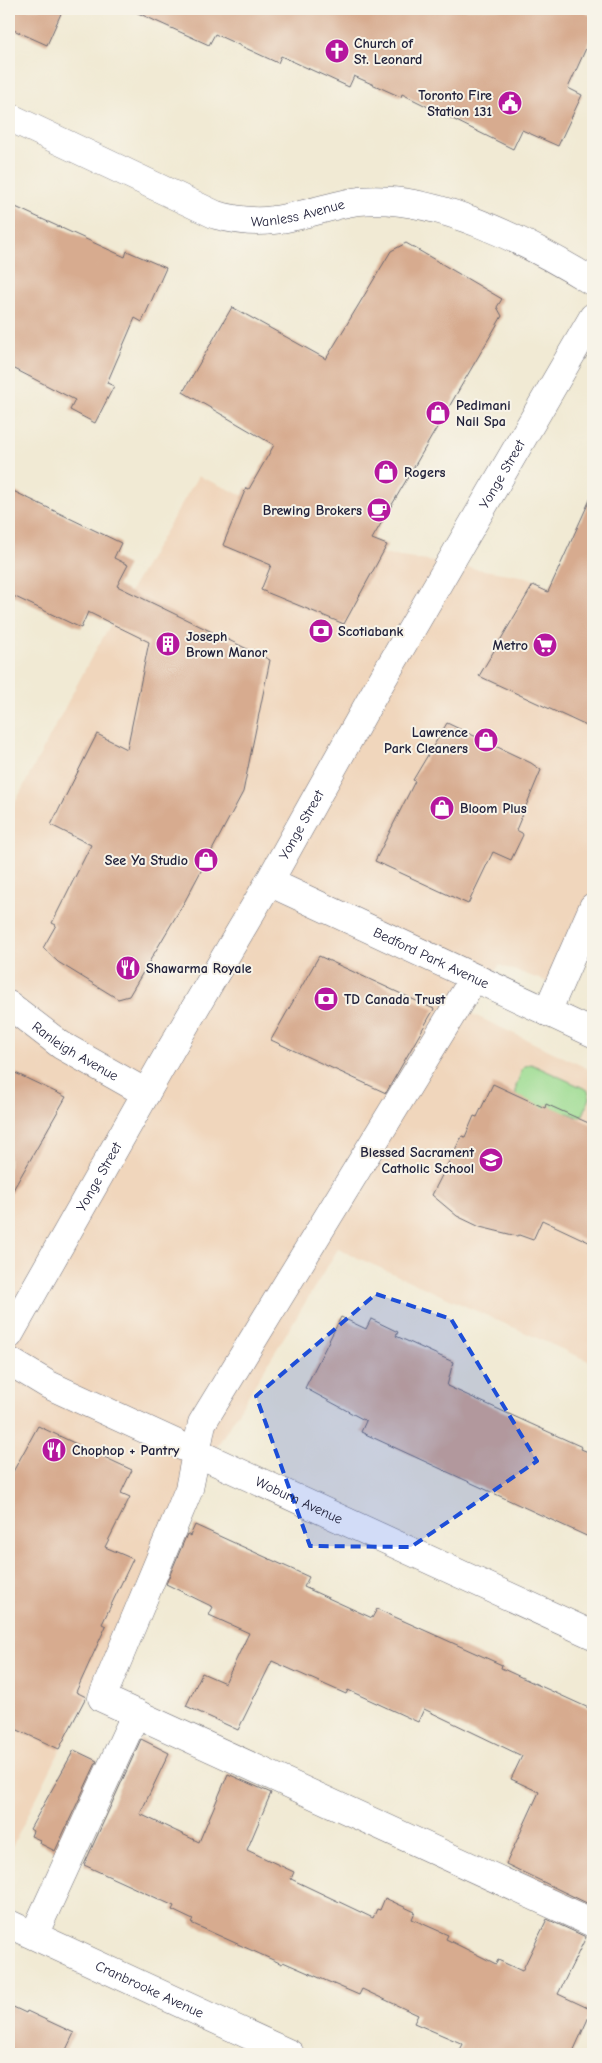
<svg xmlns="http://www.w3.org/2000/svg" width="602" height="2063" font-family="'Comic Neue',sans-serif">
<rect width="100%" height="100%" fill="#f7f3e8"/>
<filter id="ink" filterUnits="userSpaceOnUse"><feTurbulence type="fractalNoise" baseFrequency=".02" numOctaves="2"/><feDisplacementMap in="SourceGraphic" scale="10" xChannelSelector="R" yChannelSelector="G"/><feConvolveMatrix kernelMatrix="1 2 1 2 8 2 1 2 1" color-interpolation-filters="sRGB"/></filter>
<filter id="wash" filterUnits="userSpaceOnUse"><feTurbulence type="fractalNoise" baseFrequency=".0096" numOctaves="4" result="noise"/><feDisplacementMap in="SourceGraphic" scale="20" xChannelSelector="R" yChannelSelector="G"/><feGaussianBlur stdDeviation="1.12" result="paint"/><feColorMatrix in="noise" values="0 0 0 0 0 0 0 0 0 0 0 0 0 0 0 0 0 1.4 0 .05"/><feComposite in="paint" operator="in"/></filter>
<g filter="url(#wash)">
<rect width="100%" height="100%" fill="#f1ead4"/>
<path fill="#f0d6bc" d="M198 476 377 553 527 577 593 609V937L571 990 499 965 472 1014 593 1071V1363L338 1249 188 1494 9 1853V814L91 658Z"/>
<path fill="#9cdc91" stroke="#5f7f66" d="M531 1064 588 1090 590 1098 583 1115 577 1117 568 1113 557 1115 516 1096V1086L523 1067Z"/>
<g id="blocks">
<g fill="#d7ab8f">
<path d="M9 9H63L47 45 9 28Z"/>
<path d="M129 9H577L593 16V33L568 88 582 95 558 146 522 130 513 149 402 94 401 97 354 76 349 87 281 56 278 63 215 34 209 45Z"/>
<path d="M9 204 125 257 127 251 166 268 142 322 135 318 107 383 114 386 95 423 70 410 75 400 9 366Z"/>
<path d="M406 243 502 299 497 307 502 316 372 539 387 545 344 624 261 590 271 565 223 545 246 488 249 489 274 445 183 392 232 307 326 359 391 251Z"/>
<path d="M9 489 121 543 114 558 128 565 117 586 270 660 243 792 185 901 129 996 118 999 58 962 43 948 56 925 52 923 91 845 51 825 97 734 127 749 149 642 88 612 81 628 9 594Z"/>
<path d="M593 493V729L479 676 533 585 548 592Z"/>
<path d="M447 723 531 763 541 770 516 830 522 833 523 835 511 860 493 852 468 904 375 861 415 781 413 780Z"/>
<path d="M319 956 434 1009 386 1093 271 1040Z"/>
<path d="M9 1070 66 1097 9 1197Z"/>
<path d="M493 1084 545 1108 546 1104 593 1125V1244L542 1220 533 1240 519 1235 517 1236 480 1227 457 1216 432 1195 462 1136 465 1137 474 1116 477 1117Z"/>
<path d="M341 1317 366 1329 371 1319 398 1332 396 1336 453 1362 447 1386 582 1447 581 1449 593 1454V1539L361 1432 366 1421 305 1388Z"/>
<path d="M38 1426 132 1470 121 1493 130 1497 105 1547 133 1559 102 1624 106 1626 76 1692 86 1697 59 1749 9 1726V1479Z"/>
<path d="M195 1525 309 1577 304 1587 372 1618 377 1609 502 1665 501 1668 593 1710V1906L506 1864 539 1792 511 1779 522 1756 424 1709 418 1722 348 1690 346 1694 272 1661 238 1730 186 1706 202 1673 225 1683 249 1633 209 1615 213 1607 166 1584 187 1534 190 1536Z"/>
<path d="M141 1739 169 1753 140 1814 199 1842 228 1774 271 1793 247 1850 294 1872 291 1879 373 1918 377 1909 380 1910 385 1898 415 1912 412 1919 448 1935 446 1939 496 1964 498 1960 522 1971 547 1919 586 1937 558 1994 592 2010 572 2054H458L463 2044 414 2023 418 2015 362 1989 359 1995 283 1962 282 1964 191 1923 193 1920 172 1910 174 1906 84 1865Z"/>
<path d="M74 1750 97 1761 55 1851 39 1843 40 1840 31 1836 33 1831 30 1829Z"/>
<path d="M9 2005 26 2013 27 2011 74 2033 64 2054H9Z"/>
</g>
</g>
</g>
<g filter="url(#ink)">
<use href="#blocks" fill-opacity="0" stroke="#6a6871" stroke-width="1"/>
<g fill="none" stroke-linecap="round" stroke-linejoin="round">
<defs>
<g id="minor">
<path id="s1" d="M9 117 216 215C235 220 254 223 273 220 302 217 330 205 359 201 434 193 530 243 593 282"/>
<path id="s2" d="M269 882 593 1033"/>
<path d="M474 978 202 1423 189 1489 102 1698 593 1923"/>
<path id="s3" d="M9 1005 61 1045 146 1093"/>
<path d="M547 1012 593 907"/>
<path id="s4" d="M9 1361 49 1385 593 1635"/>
<path id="s5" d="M9 1924 290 2054"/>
<path d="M34 1935 136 1713"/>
</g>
<g id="major">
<path id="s6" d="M9 1335 171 1049 269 882 374 694 593 317"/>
</g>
</defs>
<use href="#minor" stroke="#6a6871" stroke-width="29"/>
<use href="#major" stroke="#6a6871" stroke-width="29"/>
<use href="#minor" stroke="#fff" stroke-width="28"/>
<use href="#major" stroke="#fff" stroke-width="28"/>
</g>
</g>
<path fill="#1d4ed8" fill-opacity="0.2" stroke="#1d4ed8" stroke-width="4" stroke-dasharray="10 6" stroke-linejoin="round" d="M376 1294 451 1319 537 1461 411 1547 310 1546 256 1396Z"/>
<defs>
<symbol id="church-disc" viewBox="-11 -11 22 22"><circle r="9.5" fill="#b5179e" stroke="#f7f3e8"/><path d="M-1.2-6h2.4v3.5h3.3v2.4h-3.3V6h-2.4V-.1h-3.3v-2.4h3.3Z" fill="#fff"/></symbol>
<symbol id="civic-disc" viewBox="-11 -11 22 22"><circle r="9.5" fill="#b5179e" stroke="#f7f3e8"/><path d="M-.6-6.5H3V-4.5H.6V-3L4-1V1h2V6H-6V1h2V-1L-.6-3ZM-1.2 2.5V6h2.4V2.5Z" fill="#fff"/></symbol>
<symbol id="shop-disc" viewBox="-11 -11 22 22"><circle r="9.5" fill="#b5179e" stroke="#f7f3e8"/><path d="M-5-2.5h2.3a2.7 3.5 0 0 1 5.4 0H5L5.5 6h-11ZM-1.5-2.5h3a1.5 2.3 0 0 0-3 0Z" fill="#fff"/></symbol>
<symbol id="cafe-disc" viewBox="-11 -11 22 22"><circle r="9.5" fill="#b5179e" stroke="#f7f3e8"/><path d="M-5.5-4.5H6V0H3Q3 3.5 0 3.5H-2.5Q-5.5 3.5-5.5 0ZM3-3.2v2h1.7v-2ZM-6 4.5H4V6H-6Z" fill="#fff"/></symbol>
<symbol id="bank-disc" viewBox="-11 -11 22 22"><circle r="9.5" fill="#b5179e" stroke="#f7f3e8"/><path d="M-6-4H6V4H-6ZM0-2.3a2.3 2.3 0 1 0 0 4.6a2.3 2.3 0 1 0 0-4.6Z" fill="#fff"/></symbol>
<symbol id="building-disc" viewBox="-11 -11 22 22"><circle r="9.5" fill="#b5179e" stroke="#f7f3e8"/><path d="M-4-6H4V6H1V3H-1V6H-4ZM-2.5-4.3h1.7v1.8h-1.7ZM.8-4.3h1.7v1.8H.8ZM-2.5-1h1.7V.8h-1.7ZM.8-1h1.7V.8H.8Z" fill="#fff"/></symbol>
<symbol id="supermarket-disc" viewBox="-11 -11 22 22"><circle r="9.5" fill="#b5179e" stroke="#f7f3e8"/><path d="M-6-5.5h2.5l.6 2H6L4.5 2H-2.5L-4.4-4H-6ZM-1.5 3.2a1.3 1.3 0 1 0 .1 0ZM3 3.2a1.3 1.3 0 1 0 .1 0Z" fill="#fff"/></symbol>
<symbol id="restaurant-disc" viewBox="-11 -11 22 22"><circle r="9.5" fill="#b5179e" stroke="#f7f3e8"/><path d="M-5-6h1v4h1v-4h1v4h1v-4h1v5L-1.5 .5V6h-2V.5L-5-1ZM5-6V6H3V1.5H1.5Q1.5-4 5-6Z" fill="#fff"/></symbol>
<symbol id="school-disc" viewBox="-11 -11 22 22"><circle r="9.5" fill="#b5179e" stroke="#f7f3e8"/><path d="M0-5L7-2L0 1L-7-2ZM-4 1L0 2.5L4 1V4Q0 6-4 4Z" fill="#fff"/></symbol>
</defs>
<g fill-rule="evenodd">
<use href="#church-disc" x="323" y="37" width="28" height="28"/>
<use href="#civic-disc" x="496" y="89" width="28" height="28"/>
<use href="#shop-disc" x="424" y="399" width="28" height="28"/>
<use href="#shop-disc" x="372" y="458" width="28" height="28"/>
<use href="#cafe-disc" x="365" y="496" width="28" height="28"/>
<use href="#bank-disc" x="307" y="617" width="28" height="28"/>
<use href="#building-disc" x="154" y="630" width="28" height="28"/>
<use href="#supermarket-disc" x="531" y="631" width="28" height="28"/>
<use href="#shop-disc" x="472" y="726" width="28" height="28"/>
<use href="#shop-disc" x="428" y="794" width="28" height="28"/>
<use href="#shop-disc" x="192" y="846" width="28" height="28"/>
<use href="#restaurant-disc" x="114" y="954" width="28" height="28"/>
<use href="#bank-disc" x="312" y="985" width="28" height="28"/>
<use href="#school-disc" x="477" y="1146" width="28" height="28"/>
<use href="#restaurant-disc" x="40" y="1436" width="28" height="28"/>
</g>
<g text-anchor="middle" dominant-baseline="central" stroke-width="4" stroke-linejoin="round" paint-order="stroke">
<g font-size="14" font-weight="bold" fill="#22223b" stroke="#f7f3e8" text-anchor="start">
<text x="354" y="43">Church of<tspan x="354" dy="16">St. Leonard</tspan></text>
<text x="492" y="95" text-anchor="end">Toronto Fire<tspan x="492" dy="16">Station 131</tspan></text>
<text x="456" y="405">Pedimani<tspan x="456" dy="16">Nail Spa</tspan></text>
<text x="404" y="472">Rogers</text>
<text x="362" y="510" text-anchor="end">Brewing Brokers</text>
<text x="338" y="631">Scotiabank</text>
<text x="186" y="636">Joseph<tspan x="186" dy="16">Brown Manor</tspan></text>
<text x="528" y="645" text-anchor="end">Metro</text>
<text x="468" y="732" text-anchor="end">Lawrence<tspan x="468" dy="16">Park Cleaners</tspan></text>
<text x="460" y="808">Bloom Plus</text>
<text x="188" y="860" text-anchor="end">See Ya Studio</text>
<text x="146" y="968">Shawarma Royale</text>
<text x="344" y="999">TD Canada Trust</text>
<text x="474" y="1152" text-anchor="end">Blessed Sacrament<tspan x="474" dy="16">Catholic School</tspan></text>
<text x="72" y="1450">Chophop + Pantry</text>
</g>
<g font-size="14" fill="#22223b" stroke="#f7f3e8">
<text stroke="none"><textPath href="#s1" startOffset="312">Wanless Avenue</textPath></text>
<text stroke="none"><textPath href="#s6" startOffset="992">Yonge Street</textPath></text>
<text stroke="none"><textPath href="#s6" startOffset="588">Yonge Street</textPath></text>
<text stroke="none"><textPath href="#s2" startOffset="179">Bedford Park Avenue</textPath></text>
<text stroke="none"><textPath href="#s3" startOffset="81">Ranleigh Avenue</textPath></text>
<text stroke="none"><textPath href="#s6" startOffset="182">Yonge Street</textPath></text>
<text stroke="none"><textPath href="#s4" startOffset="322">Woburn Avenue</textPath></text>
<text stroke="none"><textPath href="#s5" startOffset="155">Cranbrooke Avenue</textPath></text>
</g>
</g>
<rect width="602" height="2063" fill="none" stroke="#f7f3e8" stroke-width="30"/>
</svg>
